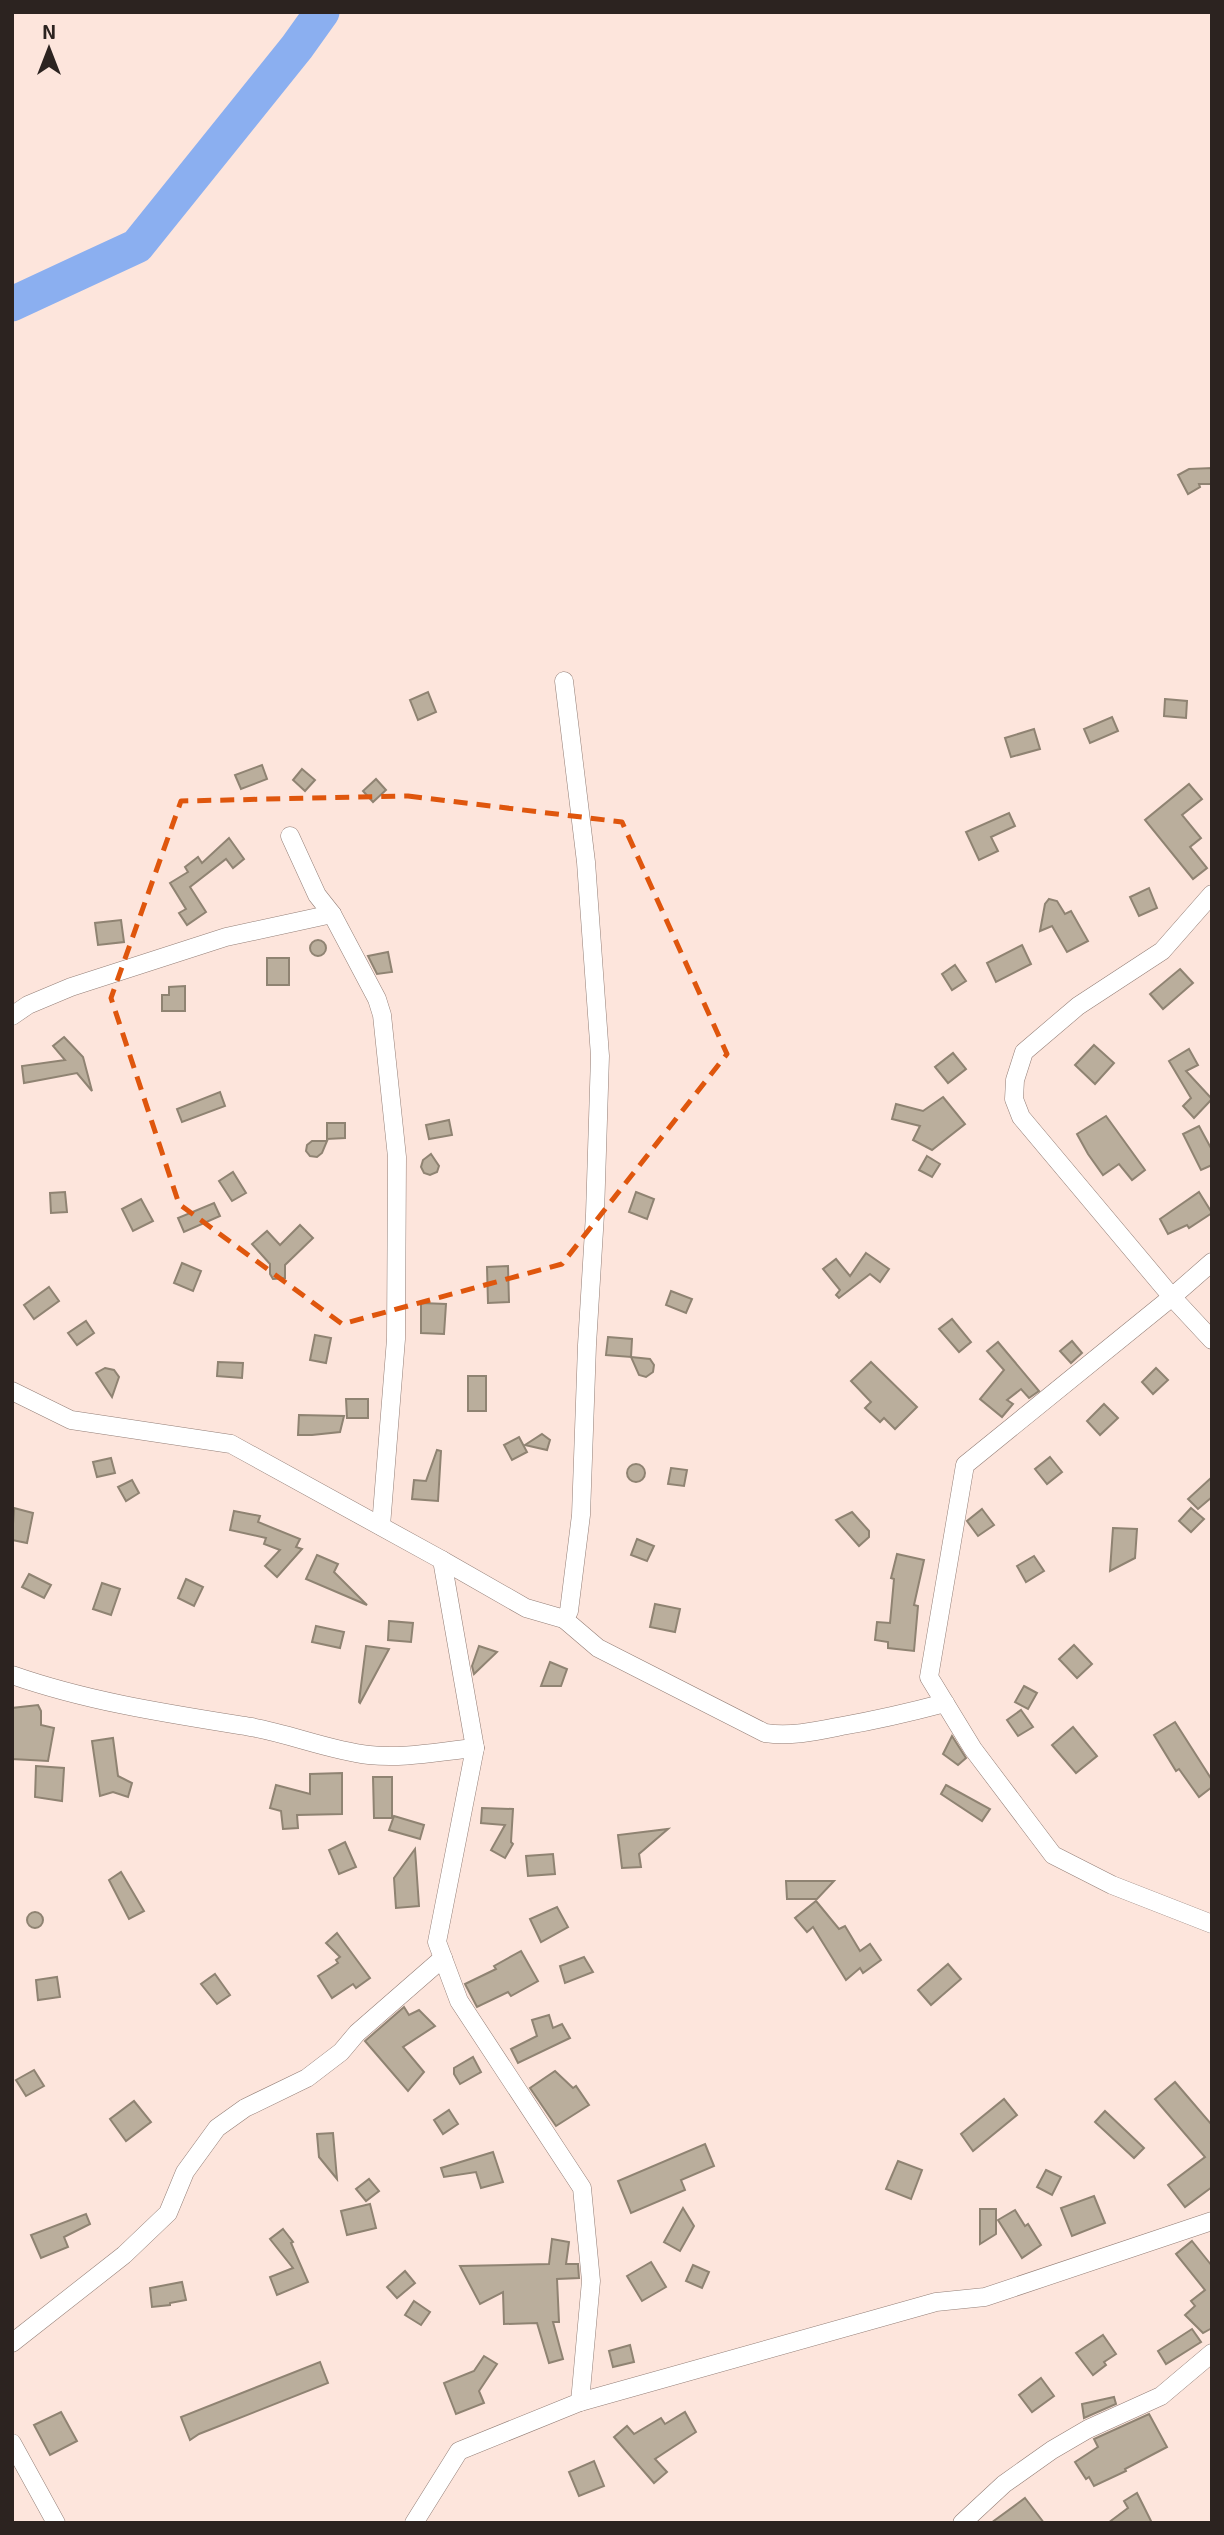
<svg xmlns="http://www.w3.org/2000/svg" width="1224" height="2535" font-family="'Exo 2',sans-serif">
<rect width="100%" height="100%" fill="#fde5dc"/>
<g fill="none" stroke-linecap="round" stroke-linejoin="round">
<path stroke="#8baff0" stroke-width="35" d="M12 304 137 246 297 47 322 12"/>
</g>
<g fill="#baae9c" stroke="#8f8372" stroke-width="2">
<path d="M1212 468V484H1199L1200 487 1188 494 1178 475 1189 469Z"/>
<path d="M428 692 436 712 418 720 410 700Z"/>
<path d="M1165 699 1187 701 1186 718 1164 716Z"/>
<path d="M1112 717 1118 731 1090 743 1084 729Z"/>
<path d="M1034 729 1040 749 1011 757 1005 738Z"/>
<path d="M262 765 267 779 241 789 235 775Z"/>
<path d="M302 769 315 780 305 791 293 780Z"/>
<path d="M376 779 386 790 373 802 363 791Z"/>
<path d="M1189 784 1202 799 1182 815 1201 838 1190 847 1207 868 1193 879 1145 820Z"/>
<path d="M1009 813 1015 826 991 837 998 851 979 860 966 832Z"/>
<path d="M229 838 244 859 233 868 226 859 190 887 206 912 187 925 179 913 186 909 170 883 188 872 185 867 198 857 202 863Z"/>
<path d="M1149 888 1157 908 1139 916 1130 897Z"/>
<path d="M1049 899 1057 901 1065 914 1071 911 1088 941 1067 952 1052 926 1040 931 1045 904Z"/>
<path d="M121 920 124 942 98 945 95 923Z"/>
<circle cx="318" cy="948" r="8"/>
<path d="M1022 945 1031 964 996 982 987 963Z"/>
<path d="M388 952 392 972 377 974 368 956Z"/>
<rect x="267" y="958" width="22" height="27"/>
<path d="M955 965 966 981 952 990 942 974Z"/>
<path d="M1180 969 1193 983 1163 1009 1150 994Z"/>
<path d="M185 986V1011H162V995H169V987Z"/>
<path d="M64 1037 83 1057 92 1091 77 1073 24 1083 22 1066 65 1060 53 1046Z"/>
<path d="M1094 1045 1114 1063 1095 1084 1075 1065Z"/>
<path d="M1189 1049 1198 1065 1186 1071 1212 1099 1194 1118 1183 1106 1191 1098 1169 1061Z"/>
<path d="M953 1053 966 1069 948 1083 935 1067Z"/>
<path d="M220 1092 225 1106 182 1122 177 1109Z"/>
<path d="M943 1097 965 1124 932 1150 913 1140 920 1126 892 1119 896 1104 923 1111Z"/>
<path d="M1106 1116 1145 1170 1132 1180 1119 1164 1103 1175 1088 1154 1077 1134Z"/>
<path d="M449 1120 452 1135 429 1139 426 1125Z"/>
<path d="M327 1123H345V1138L327 1139Z"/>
<path d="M1199 1126 1212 1150V1165L1201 1170 1183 1134Z"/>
<path d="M312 1141H327L322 1153 317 1157 310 1156 306 1151 307 1145Z"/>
<path d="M431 1154 439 1166 437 1172 430 1175 424 1173 421 1167 423 1160Z"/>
<path d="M927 1156 940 1164 932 1177 919 1170Z"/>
<path d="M233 1172 246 1193 232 1201 219 1181Z"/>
<path d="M65 1192 67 1212 51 1213 50 1193Z"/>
<path d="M636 1192 654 1199 647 1219 629 1212Z"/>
<path d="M1199 1192 1212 1213 1189 1228 1187 1225 1168 1234 1160 1219Z"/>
<path d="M141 1199 153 1221 133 1231 122 1209Z"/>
<path d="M214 1203 220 1216 184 1232 178 1218Z"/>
<path d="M300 1225 313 1238 285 1265V1278L273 1279 270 1274V1264L252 1244 267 1231 280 1245Z"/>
<path d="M866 1253 889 1269 880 1282 870 1274 839 1298 836 1295 840 1290 823 1269 836 1259 850 1276Z"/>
<path d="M182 1263 201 1271 193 1291 174 1283Z"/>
<path d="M508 1266 509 1302 488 1303 487 1267Z"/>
<path d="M49 1287 59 1301 34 1319 24 1305Z"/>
<path d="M671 1291 692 1299 686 1313 666 1305Z"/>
<path d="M421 1303 446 1304 444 1334 421 1333Z"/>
<path d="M952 1319 971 1342 959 1352 939 1329Z"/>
<path d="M86 1321 94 1333 77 1345 68 1333Z"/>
<path d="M315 1335 331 1338 326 1363 310 1360Z"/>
<path d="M608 1337 632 1339 631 1357 606 1355Z"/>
<path d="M1072 1341 1082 1353 1071 1363 1060 1351Z"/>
<path d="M998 1342 1039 1391 1029 1398 1021 1389 1007 1400 1013 1404 1002 1417 980 1399 1004 1370 987 1351Z"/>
<path d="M631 1357 650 1359 654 1365 653 1372 646 1377 639 1375Z"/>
<path d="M218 1362 243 1363 242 1378 217 1376Z"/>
<path d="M871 1362 917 1407 895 1429 884 1418 880 1422 865 1408 871 1402 851 1381Z"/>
<path d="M105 1368 114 1370 119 1377 112 1397 96 1373Z"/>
<path d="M1156 1368 1168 1380 1153 1394 1142 1382Z"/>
<rect x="468" y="1376" width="18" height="35"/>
<path d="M346 1399H368V1418H347Z"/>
<path d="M1104 1404 1118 1418 1100 1435 1087 1421Z"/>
<path d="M299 1415 344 1416 340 1432 312 1435H298Z"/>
<path d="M542 1434 550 1440 547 1450 525 1445Z"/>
<path d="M519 1437 527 1452 512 1460 504 1445Z"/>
<path d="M437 1450 441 1451 438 1501 412 1499 414 1480 426 1481Z"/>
<path d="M1050 1457 1062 1472 1047 1484 1035 1469Z"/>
<path d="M111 1458 115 1473 97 1477 93 1462Z"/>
<circle cx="636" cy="1473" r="9"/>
<path d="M671 1468 687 1470 684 1486 668 1484Z"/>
<path d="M1212 1477V1497L1198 1509 1188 1499Z"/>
<path d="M132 1480 139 1493 126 1501 118 1487Z"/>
<path d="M14 1508 33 1513 27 1543 12 1540Z"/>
<path d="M1191 1508 1204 1519 1191 1532 1179 1521Z"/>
<path d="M982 1509 994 1525 978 1536 967 1521Z"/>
<path d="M234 1511 260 1516 258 1522 300 1539 296 1547 302 1549 277 1577 265 1566 280 1550 264 1544 266 1538 230 1530Z"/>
<path d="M852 1512 869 1531V1537L859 1546 836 1520Z"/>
<path d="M1113 1528 1137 1529 1135 1558 1110 1571Z"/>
<path d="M637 1539 654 1546 647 1561 631 1555Z"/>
<path d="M897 1554 924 1560 914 1605 918 1606 914 1651 888 1648V1642L875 1640 877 1622 890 1623 894 1579 891 1578Z"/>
<path d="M317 1555 338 1564 334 1572 367 1605 306 1579Z"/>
<path d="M1034 1556 1044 1571 1026 1582 1017 1566Z"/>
<path d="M29 1574 51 1585 44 1598 22 1587Z"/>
<path d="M186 1579 203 1587 194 1606 178 1598Z"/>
<path d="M102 1583 120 1589 111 1615 93 1609Z"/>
<path d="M655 1604 680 1609 675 1632 650 1627Z"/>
<path d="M389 1621 413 1623 411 1642 388 1640Z"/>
<path d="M316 1626 344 1632 340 1648 312 1642Z"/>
<path d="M1074 1645 1092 1664 1077 1678 1059 1659Z"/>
<path d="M366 1646 389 1649 360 1703 359 1702Z"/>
<path d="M479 1646 497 1652 474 1674 472 1666Z"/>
<path d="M550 1662 567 1669 561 1686H541Z"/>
<path d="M1024 1686 1037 1693 1028 1709 1015 1702Z"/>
<path d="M38 1705 41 1711V1725L54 1728 48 1761 12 1759V1708Z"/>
<path d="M1021 1710 1033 1727 1018 1736 1007 1720Z"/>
<path d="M1175 1722 1212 1780V1787L1199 1797 1179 1769 1176 1771 1154 1735Z"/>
<path d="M1073 1727 1097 1756 1076 1773 1052 1745Z"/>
<path d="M952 1736 966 1758 958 1765 943 1754Z"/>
<path d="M113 1738 118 1776 132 1783 128 1797 113 1792 100 1796 92 1741Z"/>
<path d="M36 1766 64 1768 62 1801 35 1797Z"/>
<path d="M342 1773V1814L297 1815 298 1828 283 1829 281 1811 270 1808 276 1785 310 1794V1774Z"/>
<path d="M373 1777H392V1818H374Z"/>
<path d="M946 1785 990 1809 982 1821 941 1794Z"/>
<path d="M482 1808 513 1809 511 1842 513 1844 505 1858 491 1850 505 1825 481 1823Z"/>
<path d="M394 1816 424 1825 420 1839 389 1830Z"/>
<path d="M668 1829 639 1854 641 1867 622 1868 618 1835Z"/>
<path d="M345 1842 356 1867 339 1874 329 1850Z"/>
<path d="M415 1849 419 1906 396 1908 394 1878Z"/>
<path d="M553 1854 555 1874 528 1876 526 1856Z"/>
<path d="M121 1872 144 1911 129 1919 109 1880Z"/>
<path d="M786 1881H834L817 1899H787Z"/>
<path d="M816 1901 839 1929 845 1926 860 1951 870 1944 881 1960 863 1973 860 1968 846 1980 813 1927 807 1932 795 1918Z"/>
<path d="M557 1907 568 1927 541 1942 530 1919Z"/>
<circle cx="35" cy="1920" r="8"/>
<path d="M337 1933 370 1978 356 1988 353 1984 332 1998 318 1976 338 1963 336 1960 340 1957 326 1943Z"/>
<path d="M521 1951 538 1981 511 1996 508 1992 477 2007 465 1984 496 1969 494 1966Z"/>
<path d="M584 1957 593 1972 565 1983 560 1966Z"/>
<path d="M948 1964 961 1979 931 2005 918 1990Z"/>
<path d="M215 1974 230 1995 217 2004 201 1984Z"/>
<path d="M57 1977 60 1997 38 2000 36 1980Z"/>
<path d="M404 2007 409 2015 419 2010 435 2026 403 2047 424 2072 408 2091 365 2041Z"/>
<path d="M549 2015 553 2028 562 2024 570 2038 518 2063 511 2049 537 2036 532 2020Z"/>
<path d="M473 2057 481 2072 460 2084 454 2074V2068Z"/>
<path d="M34 2070 44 2086 26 2096 16 2080Z"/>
<path d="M555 2071 573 2088 576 2086 589 2105 556 2126 530 2088Z"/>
<path d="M1175 2082 1212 2125V2187L1185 2207 1168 2185 1205 2157 1155 2099Z"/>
<path d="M1004 2099 1017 2115 973 2151 961 2134Z"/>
<path d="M134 2101 151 2122 126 2141 110 2119Z"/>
<path d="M449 2110 458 2124 443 2134 434 2120Z"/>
<path d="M1105 2111 1144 2148 1134 2158 1095 2122Z"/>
<path d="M333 2133 337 2179 319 2157 317 2134Z"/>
<path d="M705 2144 714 2166 681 2180 685 2190 631 2213 618 2181Z"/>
<path d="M493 2152 503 2182 481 2188 476 2172 444 2177 441 2168Z"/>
<path d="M898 2161 922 2170 911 2199 886 2189Z"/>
<path d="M1046 2170 1061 2177 1052 2195 1037 2187Z"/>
<path d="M369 2179 379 2191 366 2201 356 2189Z"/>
<path d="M1094 2196 1105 2223 1072 2236 1061 2208Z"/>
<path d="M370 2204 376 2228 347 2235 341 2211Z"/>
<path d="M683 2208 694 2226 680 2251 664 2242Z"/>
<path d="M980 2209H996V2234L980 2244Z"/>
<path d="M1015 2210 1025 2226 1028 2224 1041 2245 1022 2258 998 2220Z"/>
<path d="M86 2214 90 2224 64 2237 68 2247 41 2258 31 2235Z"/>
<path d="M283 2229 293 2242 291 2243 308 2282 277 2295 270 2277 293 2268 270 2239Z"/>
<path d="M552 2239 569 2242 566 2264H578L579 2278 557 2279 559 2322H553L563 2359 549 2363 537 2323 504 2324 503 2292 480 2304 460 2266 549 2264Z"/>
<path d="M1192 2241 1212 2266V2328L1203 2333 1185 2315 1195 2306 1191 2301 1205 2290 1176 2254Z"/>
<path d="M651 2262 666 2287 642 2301 627 2276Z"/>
<path d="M693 2265 709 2272 702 2288 686 2281Z"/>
<path d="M405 2271 415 2283 397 2298 387 2287Z"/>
<path d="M182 2282 186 2300 170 2303V2305L152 2307 150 2288Z"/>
<path d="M414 2301 430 2312 421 2325 405 2315Z"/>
<path d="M1192 2329 1201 2342 1166 2364 1158 2351Z"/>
<path d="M1103 2335 1116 2354 1104 2362 1106 2365 1093 2375 1076 2353Z"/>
<path d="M630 2345 634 2362 613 2367 609 2351Z"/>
<path d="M484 2356 497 2364 479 2391 484 2403 456 2414 444 2383 474 2371Z"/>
<path d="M320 2362 328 2383 199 2434 190 2440 181 2417Z"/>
<path d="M1041 2378 1054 2396 1032 2412 1019 2395Z"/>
<path d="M1114 2397 1116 2404 1084 2418 1082 2404Z"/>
<path d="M61 2412 77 2441 50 2455 34 2425Z"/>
<path d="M685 2412 696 2432 655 2459 667 2472 654 2483 614 2437 627 2426 634 2434 661 2418 665 2424Z"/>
<path d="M1149 2414 1167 2447 1125 2469 1126 2471 1094 2486 1089 2477 1086 2479 1075 2462 1098 2447 1094 2439Z"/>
<path d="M594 2461 604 2486 579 2496 569 2472Z"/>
<path d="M1137 2493 1152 2523H1108L1128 2508 1124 2501Z"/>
<path d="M1025 2498 1044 2523H991Z"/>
</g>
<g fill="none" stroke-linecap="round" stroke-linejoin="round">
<defs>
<g id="street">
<path d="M290 836 317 895 332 914 377 999 382 1015 397 1157 396 1339 381 1526"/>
<path d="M1212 894 1162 951 1078 1006 1024 1052 1015 1080 1014 1099 1021 1117 1172 1297 1212 1340"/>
<path d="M12 1016 28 1005 71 987 226 937 332 914"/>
<path d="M1212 1262 1172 1297 965 1465 929 1677 973 1749 1053 1855 1112 1885 1212 1924"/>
<path d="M12 1391 71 1420 231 1444 442 1560 475 1748 437 1942 459 2001 582 2188 591 2281 580 2402"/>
<path d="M442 1560 526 1608 564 1619 569 1611 581 1515 587 1345 595 1214 600 1056 586 862 564 681"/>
<path d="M564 1619 598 1648 765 1733C791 1737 817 1731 842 1726 877 1720 911 1712 945 1703"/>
<path d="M12 1675C89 1702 170 1714 251 1727 291 1734 328 1750 369 1755 404 1759 441 1751 475 1748"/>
<path d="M12 2343 124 2255 168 2213 185 2172 217 2128 245 2108 307 2078 341 2052 357 2033 443 1958"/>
<path d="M12 2443 56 2523"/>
<path d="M414 2523 459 2451 580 2402 936 2302 985 2297 1212 2221"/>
<path d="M962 2523 1004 2484 1052 2450 1088 2429 1161 2396 1212 2353"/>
</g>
</defs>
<use href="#street" stroke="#937e76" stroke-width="19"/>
<use href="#street" stroke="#fff" stroke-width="18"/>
</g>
<path fill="none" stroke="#df560d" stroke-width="5" stroke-dasharray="14 9" stroke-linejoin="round" d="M408 796 622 822 727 1054 562 1264 342 1324 179 1204 111 998 181 801Z"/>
<rect width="1224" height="2535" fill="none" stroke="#2c2320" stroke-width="28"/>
<g transform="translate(49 49)" stroke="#fde5dc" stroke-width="5" paint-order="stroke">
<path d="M0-5L12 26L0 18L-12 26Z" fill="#2c2320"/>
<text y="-10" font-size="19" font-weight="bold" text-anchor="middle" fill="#2c2320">N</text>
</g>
</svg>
